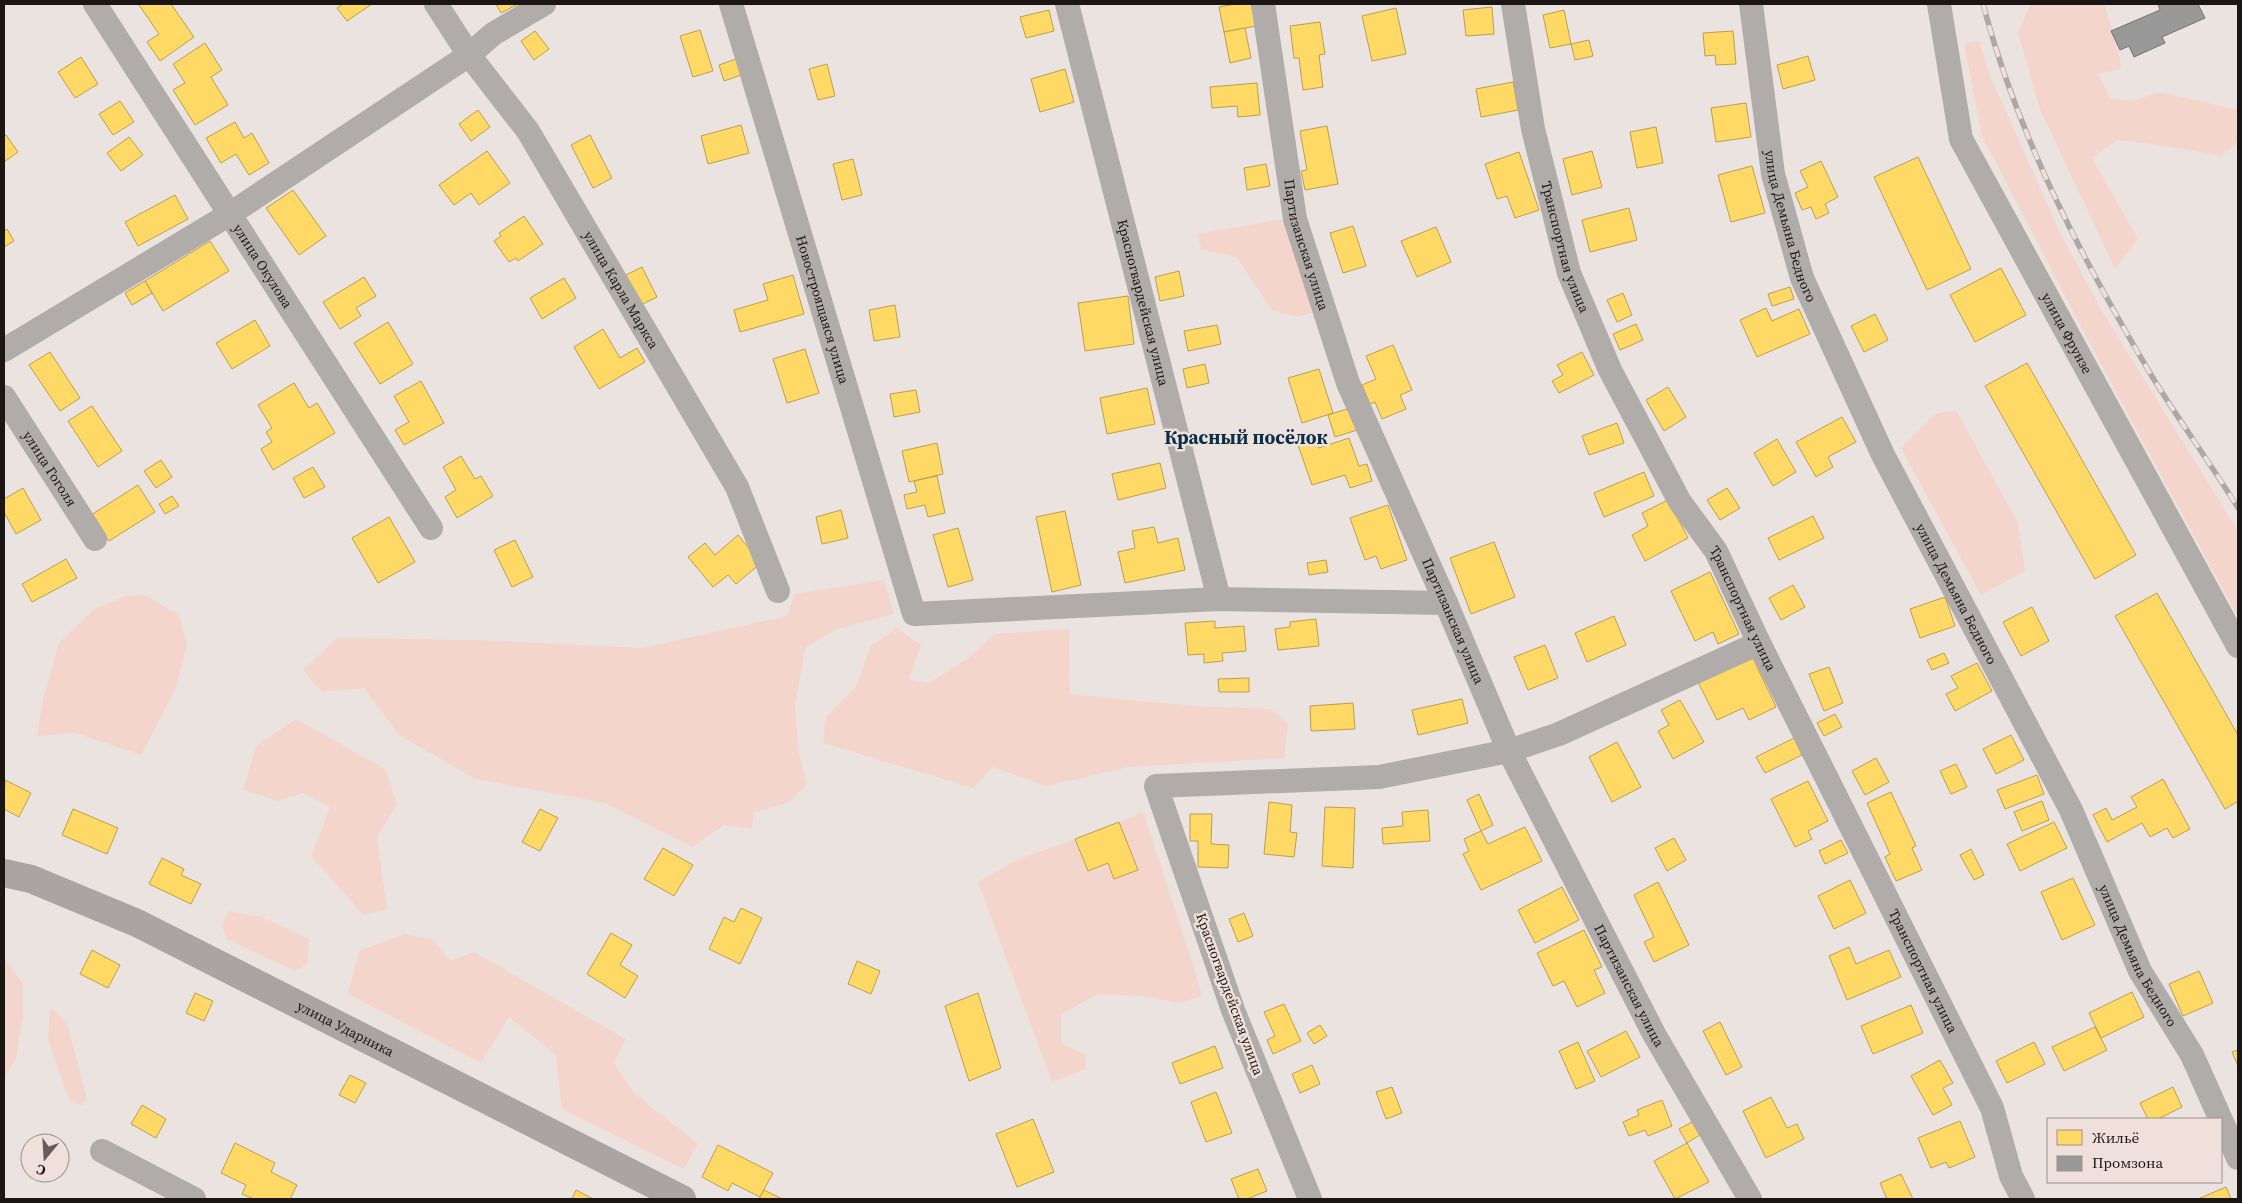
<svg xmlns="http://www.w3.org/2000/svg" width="2242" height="1203" font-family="'Source Serif 4',serif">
<rect width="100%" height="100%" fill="#ebe3e0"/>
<g fill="#f4d5cb">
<path d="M2031 4 2105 5C2110 27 2120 47 2121 69L2098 74 2110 98 2133 101 2159 92 2238 110V141L2222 156 2145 143 2117 140 2092 158 2138 239 2115 269 2040 109 2018 32Z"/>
<path d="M1979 41 1991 78 2061 235 2103 313 2238 531V617L2095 353 1982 136 1964 43Z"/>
<path d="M1283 219 1318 311 1297 317 1272 310 1237 258 1201 249 1198 234Z"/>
<path d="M1956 410 2018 523 2025 571 1981 595 1901 448 1935 414Z"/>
<path d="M884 580 894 614 837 629 805 648 795 706 799 753 807 783 790 802 754 812 752 829 724 825 693 847 605 803 475 779 399 735 364 688 322 692 303 670 337 638 477 640 643 648 787 616 795 594Z"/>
<path d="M127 595 146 596 179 615 187 645 176 688 141 755 75 733 37 736 43 699 59 643 93 610Z"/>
<path d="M897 628 921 645 909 679 929 683 967 659 995 634 1069 629 1070 694 1192 706 1271 709 1288 724 1284 758 1128 767 1046 786 993 767 973 788 823 743 826 717 856 687 870 647Z"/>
<path d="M296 719 385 769 397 804 377 837 387 910 363 914 311 856 330 807 303 793 278 801 243 790 256 746Z"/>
<path d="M1143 812 1194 967 1202 996 1179 1003 1143 996 1097 994 1061 1015V1043L1086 1055V1069L1052 1082 978 882 1019 859 1075 839 1088 871 1108 863 1114 879 1138 870 1119 822Z"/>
<path d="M228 911 262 917 309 939 308 963 295 971 227 939 222 926Z"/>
<path d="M405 934 434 940 450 961 474 952 626 1039 614 1063 634 1093 698 1144 684 1169 562 1109 556 1055 509 1017 481 1063 348 994 359 951Z"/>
<path d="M4 958 23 984V1015L16 1059 4 1078Z"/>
<path d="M50 1007 67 1023 87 1099 82 1106 69 1100 48 1040Z"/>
</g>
<g fill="#ffd966" stroke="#bb9e4d">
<path d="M140 4H171L194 37 160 61 147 42 159 34 139 5Z"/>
<path d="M343 4H372L347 21 337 8Z"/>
<path d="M496 4H518L501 13Z"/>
<path d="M1236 4H1251L1256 26 1224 32 1219 7Z"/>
<path d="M1492 7 1494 34 1466 36 1463 10Z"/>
<path d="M1396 8 1406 54 1372 61 1362 16Z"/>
<path d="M1049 10 1054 31 1026 38 1020 17Z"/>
<path d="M1564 10 1571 44 1550 48 1543 15Z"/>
<path d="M1320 22 1325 54 1319 55 1323 87 1303 90 1299 58H1294L1290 26Z"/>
<path d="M1245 28 1251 58 1230 63 1224 32Z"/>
<path d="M700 30 713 71 693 77 680 36Z"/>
<path d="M535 31 549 49 534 60 521 41Z"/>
<path d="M1733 31 1736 64 1716 65 1715 55 1705 56 1703 33Z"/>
<path d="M1589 40 1593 56 1575 60 1571 44Z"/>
<path d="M205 43 222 70 211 77 228 105 195 125 173 90 185 83 173 64Z"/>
<path d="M1808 56 1815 80 1783 89 1777 65Z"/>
<path d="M81 57 98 84 75 98 58 72Z"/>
<path d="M736 59 741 75 724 81 719 65Z"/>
<path d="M827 64 835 96 818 100 809 69Z"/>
<path d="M1065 69 1074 102 1040 112 1031 79Z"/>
<path d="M1513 82 1518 110 1481 117 1476 89Z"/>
<path d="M1257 83 1260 115 1238 117 1237 106 1212 108 1210 87Z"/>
<path d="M120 101 134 122 113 135 99 114Z"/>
<path d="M1746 103 1751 137 1716 142 1711 108Z"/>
<path d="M478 110 490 127 471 141 459 124Z"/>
<path d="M235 122 244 138 252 133 269 163 249 175 236 154 221 163 206 138Z"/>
<path d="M741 125 749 153 708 164 701 136Z"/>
<path d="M1327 126 1338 184 1305 190 1301 171 1307 170 1300 131Z"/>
<path d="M1656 127 1663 163 1637 168 1630 132Z"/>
<path d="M6 135 18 152 4 162V137Z"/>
<path d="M590 135 612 178 593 188 571 145Z"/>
<path d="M129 137 143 155 121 171 107 153Z"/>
<path d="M487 151 510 183 479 205 471 193 454 205 439 185Z"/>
<path d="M1592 151 1602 187 1572 195 1563 159Z"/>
<path d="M1519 152 1539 210 1515 218 1507 196 1497 199 1485 164Z"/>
<path d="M1918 157 1971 269 1927 290 1874 177Z"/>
<path d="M853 159 862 195 842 200 833 164Z"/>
<path d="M1821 161 1838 197 1825 204 1829 213 1816 219 1811 207 1802 210 1795 193 1808 187 1800 171Z"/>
<path d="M1266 164 1270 186 1247 190 1244 168Z"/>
<path d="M1752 166 1765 213 1731 222 1718 175Z"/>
<path d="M293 190 326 236 299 255 266 208Z"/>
<path d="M175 195 188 219 138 246 125 222Z"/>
<path d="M1629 208 1637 240 1590 252 1582 220Z"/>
<path d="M524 216 543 244 518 261 516 258 509 262 494 241 501 236 499 233Z"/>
<path d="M1353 226 1366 266 1343 273 1330 233Z"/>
<path d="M1436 227 1451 262 1417 277 1401 241Z"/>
<path d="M7 229 14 241 4 247V231Z"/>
<path d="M210 241 229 271 163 311 145 281Z"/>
<path d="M642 267 657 297 641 305 626 275Z"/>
<path d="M2001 268 2026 315 1975 342 1950 295Z"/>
<path d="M1179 271 1184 296 1160 301 1155 277Z"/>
<path d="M793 275 804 314 740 332 734 310 768 300 763 284Z"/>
<path d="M364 277 376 296 356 308 361 316 340 329 323 302Z"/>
<path d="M564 278 576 298 542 319 530 298Z"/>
<path d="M145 281 152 293 132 305 125 293Z"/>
<path d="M1790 287 1794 299 1772 306 1768 294Z"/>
<path d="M1623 293 1632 315 1617 322 1607 300Z"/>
<path d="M1128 296 1134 344 1085 351 1078 303Z"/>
<path d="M895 305 900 337 874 341 869 310Z"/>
<path d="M1766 308 1772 321 1799 309 1810 334 1757 357 1740 320Z"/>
<path d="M1875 314 1888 340 1864 352 1851 326Z"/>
<path d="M255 320 270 346 232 369 216 343Z"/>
<path d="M388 322 413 364 380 384 354 343Z"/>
<path d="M1636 324 1643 340 1620 350 1613 334Z"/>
<path d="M1217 325 1221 344 1188 351 1184 331Z"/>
<path d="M603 329 620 358 637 348 645 362 599 389 574 347Z"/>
<path d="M1393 345 1412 390 1400 395 1406 409 1382 419 1375 402 1370 404 1362 385 1376 379 1366 356Z"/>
<path d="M805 349 819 393 787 403 773 359Z"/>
<path d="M50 352 80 398 60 411 29 365Z"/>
<path d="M1582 352 1594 375 1559 393 1552 381 1563 375 1557 365Z"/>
<path d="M2027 363 2136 555 2095 579 1985 386Z"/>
<path d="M1205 364 1209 383 1187 388 1183 369Z"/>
<path d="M1319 369 1333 413 1302 423 1288 378Z"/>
<path d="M421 381 444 423 404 445 395 430 409 422 394 396Z"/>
<path d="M294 383 309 408 317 403 335 433 273 470 261 449 272 442 266 432 272 428 258 405Z"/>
<path d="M1668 387 1686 417 1664 431 1646 400Z"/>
<path d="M1147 388 1155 424 1107 434 1100 398Z"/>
<path d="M916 390 920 412 894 417 890 394Z"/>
<path d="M92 406 122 451 98 467 68 421Z"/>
<path d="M1350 408 1357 430 1335 437 1328 415Z"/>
<path d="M1842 417 1856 442 1828 457 1833 467 1816 477 1796 442Z"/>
<path d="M1617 423 1624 443 1589 455 1582 436Z"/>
<path d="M1349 438 1359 466 1367 464 1372 481 1350 488 1345 475 1312 485 1298 445 1317 439 1319 448Z"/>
<path d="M1777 439 1796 472 1773 486 1754 453Z"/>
<path d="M937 443 943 474 909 482 902 451Z"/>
<path d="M461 456 475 479 481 476 493 496 457 518 445 497 456 490 443 467Z"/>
<path d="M161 460 172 477 156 488 144 471Z"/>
<path d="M1160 463 1166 488 1118 500 1112 474Z"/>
<path d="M313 467 325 487 304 498 293 478Z"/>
<path d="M1644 472 1654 496 1604 517 1594 493Z"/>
<path d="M937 476 945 513 928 517 925 505 907 509 904 495 917 492 914 481Z"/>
<path d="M138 485 155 512 109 541 91 515Z"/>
<path d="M23 488 41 520 16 534 4 512V499Z"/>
<path d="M1727 488 1740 508 1720 520 1707 500Z"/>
<path d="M172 496 179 506 165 514 159 504Z"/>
<path d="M1668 500 1688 538 1645 561 1632 535 1648 526 1642 513Z"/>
<path d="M1388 505 1407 560 1381 569 1376 556 1365 560 1350 518Z"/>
<path d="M841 510 848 538 822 544 816 517Z"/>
<path d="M1065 511 1081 585 1052 592 1036 517Z"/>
<path d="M1813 516 1824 538 1779 560 1768 538Z"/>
<path d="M389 517 415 562 378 583 352 538Z"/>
<path d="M1154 527 1158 543 1178 538 1185 570 1125 583 1118 552 1135 548 1132 531Z"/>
<path d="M958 528 973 580 948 587 933 535Z"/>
<path d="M738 535 761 563 736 584 728 575 713 587 688 557 705 543 715 555Z"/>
<path d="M515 540 533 577 512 587 494 550Z"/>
<path d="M1494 542 1515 597 1471 614 1450 558Z"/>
<path d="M66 559 77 578 32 602 22 584Z"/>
<path d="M1326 560 1328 572 1309 575 1307 563Z"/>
<path d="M1710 572 1739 634 1718 644 1713 632 1695 641 1671 591Z"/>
<path d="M1793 585 1805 607 1781 620 1769 598Z"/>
<path d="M2157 593 2238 735V801L2225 809 2115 616Z"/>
<path d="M1945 597 1955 626 1920 638 1910 609Z"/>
<path d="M2032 607 2049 641 2021 656 2003 622Z"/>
<path d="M1614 616 1626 645 1587 662 1575 633Z"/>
<path d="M1316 619 1319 646 1278 650 1275 629 1290 627V622Z"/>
<path d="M1215 621V628L1244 626 1246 651 1222 653 1223 661 1204 663V654L1188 655 1185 623Z"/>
<path d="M1545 645 1558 678 1528 690 1514 657Z"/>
<path d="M1944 653 1949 663 1932 670 1927 660Z"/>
<path d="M1751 654 1776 707 1749 720 1743 708 1717 720 1697 680Z"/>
<path d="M1977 663 1992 691 1955 711 1946 694 1958 688 1951 676Z"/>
<path d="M1829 667 1843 703 1824 711 1809 674Z"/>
<path d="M1249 678V692H1219L1218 679Z"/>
<path d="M1462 699 1468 723 1418 735 1412 710Z"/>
<path d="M1680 700 1704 742 1673 759 1658 731 1669 725 1661 710Z"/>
<path d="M1353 703 1355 729 1311 731 1310 706Z"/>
<path d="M1835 714 1842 727 1824 736 1817 723Z"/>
<path d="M2011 735 2024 760 1996 774 1983 749Z"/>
<path d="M1794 738 1802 755 1765 773 1756 757Z"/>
<path d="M1617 742 1641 787 1612 802 1589 757Z"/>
<path d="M1876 758 1889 782 1865 795 1852 771Z"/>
<path d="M1956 764 1967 787 1951 794 1940 771Z"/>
<path d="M2037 775 2044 794 2005 809 1997 790Z"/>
<path d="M2163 779 2190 829 2173 838 2167 828 2150 837 2142 823 2107 842 2093 815 2106 808 2112 820 2137 807 2131 797Z"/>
<path d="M5 780 31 793 19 817 4 809Z"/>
<path d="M1808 781 1828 821 1808 831 1812 839 1795 847 1771 799Z"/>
<path d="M1891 792 1916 846 1912 848 1922 870 1896 881 1885 857 1890 854 1867 803Z"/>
<path d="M1479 794 1493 825 1481 831 1467 800Z"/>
<path d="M2042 801 2049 820 2022 831 2014 812Z"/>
<path d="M1269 802 1292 805 1290 832 1297 833 1294 857 1264 854Z"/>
<path d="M1325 807 1355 808 1353 868 1322 866Z"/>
<path d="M73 809 118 828 107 854 62 835Z"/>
<path d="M540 809 558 818 540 851 522 842Z"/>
<path d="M1428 810 1430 841 1383 844 1382 828 1403 826 1402 812Z"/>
<path d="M1190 814H1212L1211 844 1229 845 1228 868 1198 867V841H1190Z"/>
<path d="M1119 822 1138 870 1114 879 1108 863 1088 871 1075 839Z"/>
<path d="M2054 822 2067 848 2020 871 2007 844Z"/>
<path d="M1525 827 1542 861 1481 890 1463 854 1469 851 1464 839 1481 831 1488 844Z"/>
<path d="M1674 838 1686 860 1667 871 1655 848Z"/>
<path d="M1841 840 1848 853 1825 864 1819 851Z"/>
<path d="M663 848 693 865 674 896 644 879Z"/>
<path d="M1971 849 1984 875 1974 880 1960 855Z"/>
<path d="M162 858 184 869 181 875 201 884 191 904 149 884Z"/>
<path d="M2073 878 2095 925 2062 940 2041 892Z"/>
<path d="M1850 880 1866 913 1834 929 1818 896Z"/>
<path d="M1658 882 1689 945 1654 962 1644 942 1654 937 1634 895Z"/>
<path d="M1562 887 1579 920 1535 943 1518 910Z"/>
<path d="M741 908 762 918 740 964 709 949 724 917 734 922Z"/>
<path d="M1244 913 1253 936 1238 942 1229 919Z"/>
<path d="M1584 930 1602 967 1594 970 1605 993 1577 1007 1564 981 1553 986 1537 953Z"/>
<path d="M611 933 632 945 620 965 638 976 625 998 587 974Z"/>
<path d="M1849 947 1856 964 1889 950 1901 977 1847 1000 1829 956Z"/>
<path d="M92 950 120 965 108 988 80 974Z"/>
<path d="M857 961 880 971 871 994 848 984Z"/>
<path d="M2199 971 2213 1003 2183 1016 2169 984Z"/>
<path d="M2132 992 2144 1017 2101 1038 2089 1013Z"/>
<path d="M195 993 213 1001 204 1021 186 1013Z"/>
<path d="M978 993 1001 1068 969 1081 945 1006Z"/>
<path d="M1284 1004 1301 1041 1273 1054 1267 1040 1275 1036 1264 1012Z"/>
<path d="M1911 1005 1923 1033 1873 1054 1861 1026Z"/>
<path d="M1720 1022 1742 1067 1726 1075 1703 1031Z"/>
<path d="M1320 1025 1327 1036 1314 1044 1307 1033Z"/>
<path d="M2095 1027 2107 1050 2064 1071 2052 1047Z"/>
<path d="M1626 1031 1640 1057 1601 1077 1587 1051Z"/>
<path d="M1578 1042 1595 1081 1576 1089 1559 1051Z"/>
<path d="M2034 1042 2045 1064 2007 1083 1996 1061Z"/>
<path d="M1215 1046 1223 1068 1180 1084 1172 1063Z"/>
<path d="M2238 1050V1066L2232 1052Z"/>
<path d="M1940 1060 1953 1083 1943 1088 1952 1105 1933 1115 1911 1076Z"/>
<path d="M1312 1065 1320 1084 1300 1093 1292 1074Z"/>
<path d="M350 1075 366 1083 355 1103 339 1095Z"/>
<path d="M1392 1087 1402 1113 1386 1119 1376 1092Z"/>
<path d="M2173 1087 2182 1107 2158 1119H2148L2140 1103Z"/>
<path d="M1216 1092 1232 1133 1206 1142 1191 1102Z"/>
<path d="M1771 1097 1787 1128 1797 1124 1804 1139 1766 1158 1743 1111Z"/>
<path d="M1662 1100 1672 1126 1648 1136 1645 1130 1629 1136 1623 1122 1639 1115 1637 1110Z"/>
<path d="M142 1105 166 1119 156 1138 131 1124Z"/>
<path d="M1033 1119 1054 1172 1017 1187 996 1134Z"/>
<path d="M1960 1121 1975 1157 1949 1168 1946 1162 1931 1168 1918 1138Z"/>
<path d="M1692 1122 1700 1135 1687 1143 1679 1129Z"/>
<path d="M235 1143 275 1163 271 1172 297 1185 290 1199H254L242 1194 246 1185 221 1173Z"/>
<path d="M1687 1143 1709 1182 1675 1199 1654 1161Z"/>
<path d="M718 1145 773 1173 760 1197 732 1183 728 1191 702 1177Z"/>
<path d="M1258 1169 1267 1191 1247 1199H1239L1231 1179Z"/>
<path d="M1901 1174 1913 1199H1887L1880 1183Z"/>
<path d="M2226 1187 2231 1199H2198Z"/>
<path d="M576 1190 593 1199H572Z"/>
<path d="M764 1190 782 1199H759Z"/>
</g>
<path fill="#999" stroke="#737271" d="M2158 4H2198L2205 18 2162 37 2165 43 2134 57 2129 46 2120 50 2111 31 2160 10Z"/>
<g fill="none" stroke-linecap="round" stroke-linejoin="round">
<g stroke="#b0acaa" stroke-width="24">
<path id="s1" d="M95 4 431 528"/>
<path id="s2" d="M436 4 469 55 528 131 737 487 778 591"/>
<path id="s3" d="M731 4 914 614 1219 599 1446 603"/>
<path id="s4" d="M1067 4 1219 599"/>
<path id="s5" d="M1263 4 1295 219 1348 383 1446 603 1509 751 1654 1034 1750 1199"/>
<path id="s6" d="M1513 4 1533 129 1569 273 1610 370 1680 502 1716 551 1759 643 1992 1108 2011 1176 2023 1199"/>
<path id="s7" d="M1751 4 1773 174 1802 278 1883 455 2071 810 2140 971 2192 1055 2238 1158"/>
<path id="s8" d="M1939 4 1961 139 2238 646"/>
<path d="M4 350 230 214 469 55 493 34 544 4"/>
<path id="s9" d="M4 397 95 539"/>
<path d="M102 1151 194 1199"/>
<path d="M1310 1199 1233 1010 1156 786 1379 777 1509 751 1559 734 1759 643"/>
</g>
<path stroke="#aaa4a4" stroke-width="28" id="s10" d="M4 873 31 879 137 923 682 1199"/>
<defs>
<path id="rail" d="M1983 4C2018 137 2083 261 2153 378 2180 422 2211 464 2238 508"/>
</defs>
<use href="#rail" stroke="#aca8a6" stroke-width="5.5"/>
<use href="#rail" stroke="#f0e0db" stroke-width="4" stroke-dasharray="11" stroke-linecap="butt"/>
</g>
<g text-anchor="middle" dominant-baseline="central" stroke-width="5" stroke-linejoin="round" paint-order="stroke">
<g font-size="14" fill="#1b1614" stroke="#f0e0db">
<text stroke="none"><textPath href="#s7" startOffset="226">улица Демьяна Бедного</textPath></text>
<text stroke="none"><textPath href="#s5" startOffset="245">Партизанская улица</textPath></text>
<text stroke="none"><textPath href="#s6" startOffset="249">Транспортная улица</textPath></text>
<text stroke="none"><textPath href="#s1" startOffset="311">улица Окулова</textPath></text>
<text stroke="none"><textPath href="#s2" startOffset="341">улица Карла Маркса</textPath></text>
<text stroke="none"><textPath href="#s4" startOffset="308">Красногвардейская улица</textPath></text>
<text stroke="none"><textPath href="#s3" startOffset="319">Новостроящаяся улица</textPath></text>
<text stroke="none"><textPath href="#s8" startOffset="358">улица Фрунзе</textPath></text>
<text stroke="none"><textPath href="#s9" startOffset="85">улица Гоголя</textPath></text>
<text stroke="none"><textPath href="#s7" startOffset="631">улица Демьяна Бедного</textPath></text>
<text stroke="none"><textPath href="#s6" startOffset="654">Транспортная улица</textPath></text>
<text stroke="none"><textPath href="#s5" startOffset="650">Партизанская улица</textPath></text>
<text stroke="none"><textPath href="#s7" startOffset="1036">улица Демьяна Бедного</textPath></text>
<text stroke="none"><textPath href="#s6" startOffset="1059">Транспортная улица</textPath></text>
<text stroke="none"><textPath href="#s5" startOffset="1055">Партизанская улица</textPath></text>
<text transform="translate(1230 994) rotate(70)">Красногвардейская улица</text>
<text stroke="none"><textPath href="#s10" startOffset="376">улица Ударника</textPath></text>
</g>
<g font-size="19" font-weight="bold" fill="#063047" stroke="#f0e0db">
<text x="1246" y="437">Красный посёлок</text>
</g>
</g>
<rect width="2242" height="1203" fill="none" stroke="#1b1614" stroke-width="10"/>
<rect x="2047" y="1118" width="175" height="65" fill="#f0e0db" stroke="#9b8f8b"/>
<rect x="2057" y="1130" width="25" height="15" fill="#ffd966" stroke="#9b8f8b"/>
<text x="2092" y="1143" font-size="15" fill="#1b1614">Жильё</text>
<rect x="2057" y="1156" width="25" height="15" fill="#999999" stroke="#9b8f8b"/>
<text x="2092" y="1168" font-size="15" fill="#1b1614">Промзона</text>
<g transform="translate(45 1158) rotate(198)"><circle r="24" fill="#f0e0db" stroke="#9b8f8b"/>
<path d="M0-4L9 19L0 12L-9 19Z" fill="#645e5b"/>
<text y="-8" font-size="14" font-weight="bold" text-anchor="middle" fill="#1b1614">С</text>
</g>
</svg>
